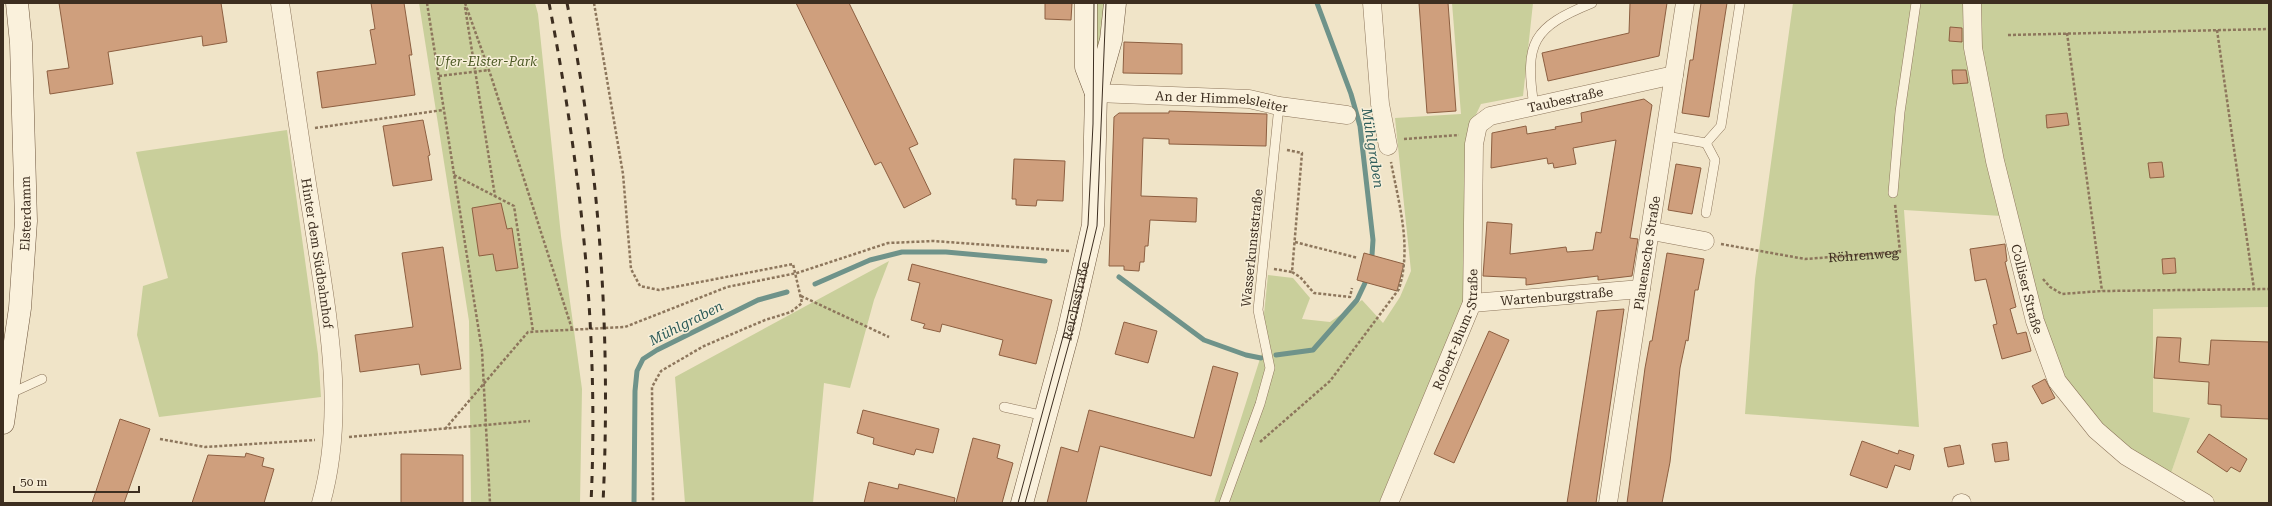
<svg xmlns="http://www.w3.org/2000/svg" width="2272" height="506" font-family="'Roboto Serif',serif">
<rect width="100%" height="100%" fill="#f0e4c8"/>
<path fill="#e6deb5" d="M2269 307V503H2217L2170 476 2190 418 2153 412V309Z"/>
<g fill="#c9cf9b">
<path d="M419 3H535L538 14 561 236 582 389 580 503H471L469 321Z"/>
<path d="M1092 3H1111L1102 56 1089 63Z"/>
<path d="M1452 3H1533L1523 96 1481 104 1470 127 1463 301 1379 503H1214L1266 340 1264 314 1268 275 1293 278 1310 298 1302 319 1330 322 1362 300 1383 323 1400 297 1411 271 1395 118 1461 114Z"/>
<path d="M1793 3H2269V307L2153 309V412L2190 418 2170 476 2123 448 2060 381 2033 295 2018 217 1904 210 1919 427 1745 414 1755 279Z"/>
<path d="M287 130 318 354 321 397 159 417 137 335 143 286 168 278 136 152Z"/>
<path d="M889 261 874 300 850 388 824 383 813 503H685L675 377Z"/>
</g>
<g fill="none" stroke-linecap="round" stroke-linejoin="round">
<g stroke="#6f938a" stroke-width="5">
<path d="M1317 3 1351 94 1360 126 1373 240 1372 255"/>
<path d="M1119 277 1204 340 1246 355 1261 358"/>
<path d="M815 284 870 260 902 252H946L1045 261"/>
<path d="M1276 355 1313 350 1357 300 1365 283"/>
<path d="M634 503 635 391 637 371 643 359 657 350 758 300 787 292"/>
</g>
</g>
<g fill="#cf9f7d" stroke="#8d5f41">
<path d="M59 3H221L227 42 203 46 202 36 108 52 113 84 50 94 47 71 69 68Z"/>
<path d="M371 3H404L412 55H409L415 95 322 108 317 72 376 64 370 30 375 29Z"/>
<path d="M796 3H849L918 144 909 148 931 194 904 208 881 162 875 165Z"/>
<path d="M1045 3H1072L1071 20 1045 19Z"/>
<path d="M1419 3H1448L1456 111 1427 113Z"/>
<path d="M1630 3H1667L1659 56 1548 81 1542 53 1629 33Z"/>
<path d="M1701 3H1727L1709 117 1682 113 1690 60H1693Z"/>
<path d="M1950 27 1962 28V42L1949 41Z"/>
<path d="M1124 42 1182 44V74L1123 73Z"/>
<path d="M1952 70H1966L1968 83 1953 84Z"/>
<path d="M1644 99 1652 105 1630 238 1638 239 1632 276 1598 280V276L1526 285V278L1483 276 1487 222 1512 224 1510 254 1566 247 1567 252 1593 250 1596 232 1601 233 1616 140 1573 148 1576 164 1554 168 1553 163 1548 164 1547 158 1491 168 1492 133 1526 126 1527 134 1556 129 1555 127 1582 122 1581 113Z"/>
<path d="M1169 111 1267 114 1266 146 1169 144V139L1143 138 1141 196 1197 198 1196 222 1150 220 1148 246H1145L1144 262H1140L1139 271 1124 270V266H1109L1114 117 1119 113H1169Z"/>
<path d="M2067 113 2069 125 2047 128 2046 115Z"/>
<path d="M423 120 430 155 428 156 432 180 393 186 383 126Z"/>
<path d="M1014 159 1065 161 1063 201 1037 200 1036 206 1016 205V199H1012Z"/>
<path d="M2162 162 2164 177 2150 178 2148 163Z"/>
<path d="M1676 164 1701 168 1692 214 1668 210Z"/>
<path d="M501 203 507 229 512 228 518 268 496 271 493 254 479 256 472 208Z"/>
<path d="M2005 244 2007 261 2005 262 2016 307 2010 309 2017 334 2026 332 2031 351 2002 359 1993 325 1997 324 1986 279 1975 281 1970 249Z"/>
<path d="M443 247 461 369 421 375 419 364 360 372 355 335 413 327 402 253Z"/>
<path d="M1364 253 1404 264 1397 291 1357 280Z"/>
<path d="M1667 253 1704 259 1698 290H1695L1688 341 1686 340 1680 368 1670 462 1662 503H1627L1645 368 1650 341H1652Z"/>
<path d="M2175 258 2176 273 2163 274 2162 259Z"/>
<path d="M912 264 1052 300 1036 364 999 355 1003 340 942 324 940 332 923 328 925 324 911 320 920 283 908 280Z"/>
<path d="M1624 309 1596 503H1567L1597 311Z"/>
<path d="M1124 322 1157 331 1148 363 1115 354Z"/>
<path d="M1489 331 1509 340 1454 463 1434 454Z"/>
<path d="M2157 337 2181 338 2179 362 2209 365 2211 340 2269 342V419L2221 417V405L2208 404 2209 382 2154 378Z"/>
<path d="M1213 366 1238 373 1211 476 1100 446 1086 503H1047L1061 447 1078 452 1089 410 1194 438Z"/>
<path d="M2045 379 2055 398 2042 404 2032 386Z"/>
<path d="M863 410 939 429 933 453 916 449 914 455 873 444 874 438 857 433Z"/>
<path d="M120 419 150 429 124 503H92Z"/>
<path d="M2209 434 2247 459 2240 472 2231 467 2227 472 2197 452Z"/>
<path d="M973 438 1000 445 997 458 1013 463 1002 503H956Z"/>
<path d="M1862 441 1898 454 1899 450 1914 455 1910 470 1895 465 1887 488 1850 475Z"/>
<path d="M2007 442 2009 460 1995 462 1992 444Z"/>
<path d="M1960 445 1964 464 1948 467 1944 448Z"/>
<path d="M246 453 264 458 262 466 274 469 264 503H192L208 455 245 457Z"/>
<path d="M401 454 463 455V503H401Z"/>
<path d="M869 482 898 489 899 484 955 498 954 503H864Z"/>
</g>
<g fill="none" stroke-linecap="round" stroke-linejoin="round">
<defs>
<g id="service">
<path d="M1534 106C1524 42 1533 27 1592 3"/>
<path d="M1666 136 1706 143 1721 126 1740 3"/>
<path d="M1893 193 1900 112 1916 3"/>
<path d="M1706 213 1715 160 1706 143"/>
<path d="M9 394 42 379"/>
<path d="M1004 407 1045 416"/>
<path d="M1224 503 1260 404 1270 368 1258 310 1279 106"/>
</g>
<g id="minor">
<path id="s2" d="M280 3C291 76 301 149 313 221 327 314 347 411 321 503"/>
<path d="M1372 3 1380 104 1388 146"/>
<path id="s3" d="M1972 3 1973 48 1995 161 2035 321 2057 381 2096 430 2126 456 2205 503"/>
<path id="s4" d="M1096 93 1249 99 1279 106 1347 115"/>
<path d="M1652 231 1705 241"/>
<path id="s5" d="M1472 303 1641 289"/>
<path id="s6" d="M1389 503 1472 303 1474 144 1478 125 1490 116 1674 75"/>
<path id="s7" d="M1608 503 1685 3"/>
<path d="M1961 503H1962"/>
</g>
<g id="secondary">
<path d="M1086 3V67L1096 93"/>
<path id="s8" d="M3 423 20 308 26 221 21 43 17 3"/>
<path id="s9" d="M1022 503 1068 333 1093 225 1096 93 1111 40 1115 3"/>
</g>
</defs>
<use href="#service" stroke="#8d765c" stroke-width="10"/>
<use href="#minor" stroke="#8d765c" stroke-width="19"/>
<use href="#secondary" stroke="#6f573f" stroke-width="23"/>
<g stroke="#8d765c" stroke-width="2.5" stroke-dasharray="3 2" stroke-linecap="butt">
<path d="M427 3 482 351 490 503"/>
<path d="M465 3 491 76 572 329"/>
<path d="M594 3 623 174 631 269 640 286 659 290 793 264 802 303 791 312 765 320 704 346 661 371 652 387 653 503"/>
<path d="M465 7 495 196"/>
<path d="M2217 30 2254 289"/>
<path d="M2067 33 2102 291"/>
<path d="M2008 35 2269 29"/>
<path d="M439 76 489 70"/>
<path d="M315 128 443 110"/>
<path d="M1404 139 1459 135"/>
<path d="M454 175 514 206 533 331"/>
<path d="M1295 242 1358 258"/>
<path id="s1" d="M1721 244 1805 259 1900 252 1895 204"/>
<path d="M1274 269 1292 272 1302 153 1287 150"/>
<path d="M1292 272 1300 277 1314 293 1350 297 1352 288"/>
<path d="M2043 279 2050 287 2062 294 2102 291 2269 289"/>
<path d="M801 296 889 337"/>
<path d="M445 429 528 332 625 327 727 287 797 273 888 243 934 241 1069 251"/>
<path d="M349 437 530 421"/>
<path d="M160 439 205 447 315 440"/>
<path d="M1260 442 1330 381 1399 289C1412 246 1399 205 1391 162"/>
</g>
<use href="#service" stroke="#faf1dc" stroke-width="9"/>
<use href="#minor" stroke="#faf1dc" stroke-width="18"/>
<use href="#secondary" stroke="#faf1dc" stroke-width="22"/>
<g stroke="#3d2e20" stroke-width="1">
<path d="M1018 503 1064 333 1088 225 1093 124 1094 3"/>
<path d="M1025 503 1071 336 1097 226 1106 3"/>
</g>
<g stroke="#3d2e20" stroke-width="3" stroke-dasharray="7 7" stroke-linecap="butt">
<path d="M549 3C581 168 599 335 591 503"/>
<path d="M567 3C600 167 611 337 603 503"/>
</g>
</g>
<g text-anchor="middle" dominant-baseline="central" stroke-width="3" stroke-linejoin="round" paint-order="stroke">
<g font-size="13" font-style="italic" fill="#4d5a26" stroke="#f7eed8">
<text x="486" y="61">Ufer-Elster-Park</text>
</g>
<g font-size="13" fill="#3d2e20" stroke="#f7eed8">
<text stroke="none"><textPath href="#s6" startOffset="487">Taubestraße</textPath></text>
<text stroke="none"><textPath href="#s4" startOffset="126">An der Himmelsleiter</textPath></text>
<text stroke="none"><textPath href="#s8" startOffset="211">Elsterdamm</textPath></text>
<text transform="translate(1252 248) rotate(-84)">Wasserkunststraße</text>
<text stroke="none"><textPath href="#s1" startOffset="144">Röhrenweg</textPath></text>
<text stroke="none"><textPath href="#s2" startOffset="253">Hinter dem Südbahnhof</textPath></text>
<text stroke="none"><textPath href="#s7" startOffset="253">Plauensche Straße</textPath></text>
<text stroke="none"><textPath href="#s3" startOffset="292">Colliser Straße</textPath></text>
<text stroke="none"><textPath href="#s5" startOffset="85">Wartenburgstraße</textPath></text>
<text stroke="none"><textPath href="#s9" startOffset="209">Reichsstraße</textPath></text>
<text stroke="none"><textPath href="#s6" startOffset="187">Robert-Blum-Straße</textPath></text>
</g>
<g font-size="14" font-style="italic" fill="#2f5d5a" stroke="#f7eed8">
<text transform="translate(1373 148) rotate(81)">Mühlgraben</text>
<text transform="translate(686 323) rotate(-27)">Mühlgraben</text>
</g>
</g>
<rect width="2272" height="506" fill="none" stroke="#3d2e20" stroke-width="8"/>
<path d="M14 486v6h125v-6" fill="none" stroke="#3d2e20" stroke-width="2"/>
<text x="20" y="486" font-size="12" fill="#3d2e20" stroke="#f7eed8" stroke-width="3" paint-order="stroke">50 m</text>
</svg>
